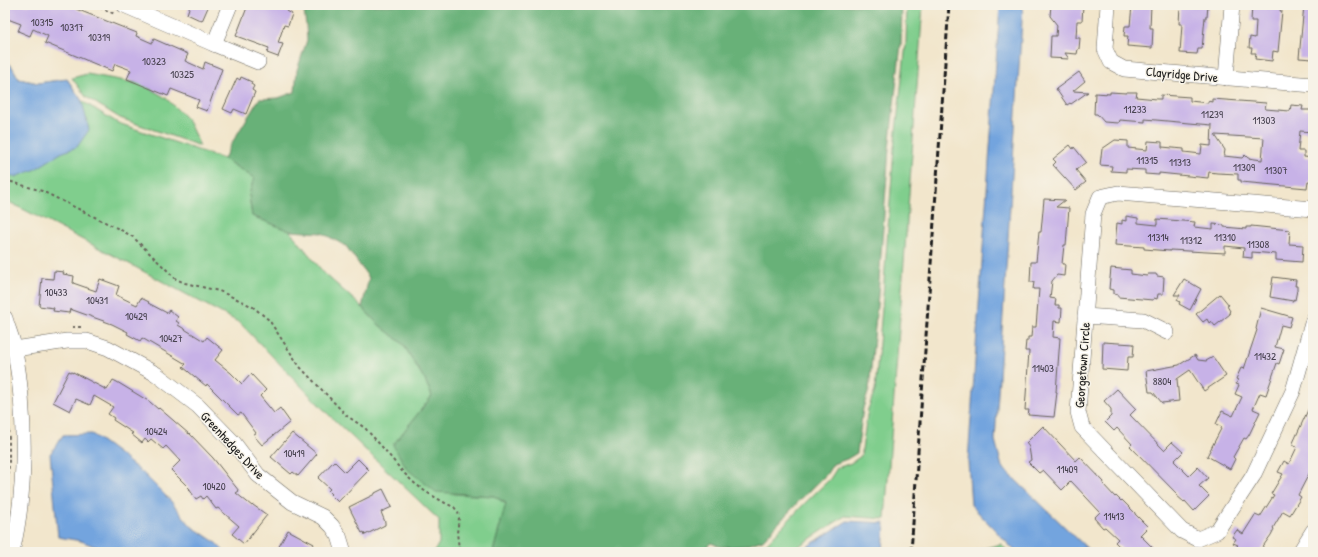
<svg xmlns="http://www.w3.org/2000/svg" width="1318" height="557" font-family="'Patrick Hand',sans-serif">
<rect width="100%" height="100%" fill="#f7f3e8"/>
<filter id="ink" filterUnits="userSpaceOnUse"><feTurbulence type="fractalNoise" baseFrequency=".025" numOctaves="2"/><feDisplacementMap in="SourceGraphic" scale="8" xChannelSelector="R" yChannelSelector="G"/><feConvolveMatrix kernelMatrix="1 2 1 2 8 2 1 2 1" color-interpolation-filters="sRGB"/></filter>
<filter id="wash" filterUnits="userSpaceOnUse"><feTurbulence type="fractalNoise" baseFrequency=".012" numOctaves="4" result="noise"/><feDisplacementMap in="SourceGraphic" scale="16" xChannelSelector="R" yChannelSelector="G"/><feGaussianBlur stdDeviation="0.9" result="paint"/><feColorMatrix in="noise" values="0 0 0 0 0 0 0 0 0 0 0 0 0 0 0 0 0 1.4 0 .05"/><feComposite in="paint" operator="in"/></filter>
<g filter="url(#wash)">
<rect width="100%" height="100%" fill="#f2e6cc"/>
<g fill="#80ce8d" stroke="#4e7554">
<path d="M907 5H923L885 519 845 516 793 550 772 552H709L712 549 721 552 744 551 766 544 804 504 830 479 837 468 851 463 861 456 868 409 875 391 883 296 894 148 906 44Z"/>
<path d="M5 62 11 65 19 79 38 83 67 79 82 101 118 123 224 159 254 178 249 195 252 216 290 231 324 273 362 307 378 324 403 344 425 380 432 396 393 445 454 494 494 496 506 504 493 552H434L439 543V520L329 415 240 323 124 261 5 200Z"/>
<path d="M87 74 142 84 166 98 187 119 200 146 120 118 86 97 72 78Z"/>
<path d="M1001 544 1009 552H970Z"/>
</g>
<path fill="#68b178" stroke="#42664a" d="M303 5H902L901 44 889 148 878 295 869 390 863 408 857 453 847 459 833 464 826 475 800 500 763 540 744 546 721 547 711 543 701 552H493L506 503 494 496 436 492 407 469 393 445 432 396 425 380 403 344 378 324 362 307 369 278 346 246 322 233 290 231 252 216 249 195 254 178 224 159 230 146 259 99 278 98 295 92 297 70 307 40 306 25Z"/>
<g fill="#73a4de" stroke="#48607d">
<path d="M1000 5H1023L995 440 1002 467 1091 552H1016L971 505 968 461Z"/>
<path d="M5 62 11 65 19 79 38 83 67 79 82 101 89 130 77 147 61 153 34 170 15 177 5 176Z"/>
<path d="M92 434 119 454 144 474 170 500 191 526 215 542 225 552H109L81 541 58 537 50 454 63 435Z"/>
<path d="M847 521 885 523 883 552H799Z"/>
</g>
<g id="blocks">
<g fill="#c7b2e7" fill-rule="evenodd">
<path d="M8 5H78L76 9 137 33 136 36 152 43 154 39 188 54 185 61 203 69 205 62 222 69 207 111 196 107 199 100 171 89 168 96 127 79 131 70 115 64 112 71 45 43 48 36 33 29 30 36 18 31 21 24 5 18V12Z"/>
<path d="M190 5H209L202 21 187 14Z"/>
<path d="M248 5H289L287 11 292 14 288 26 284 25 278 43 283 44 278 57 267 53 269 48 236 36Z"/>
<path d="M1051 5H1083L1082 21H1077L1076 38H1080L1079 49H1078L1077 54 1065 53 1069 59 1050 58 1051 36H1056L1057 25 1050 16Z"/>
<path d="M1132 5H1151L1150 28H1153L1152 48 1127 46 1128 36H1124L1125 26H1130Z"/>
<path d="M1180 5H1208L1207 17H1205L1202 49H1198L1197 54 1180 53 1182 24H1179Z"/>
<path d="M1252 5H1281L1280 11H1282L1278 52 1273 51 1272 61 1255 59 1256 53H1251L1252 48H1249L1250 37 1255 38 1256 21H1251Z"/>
<path d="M1304 5H1313V59L1299 58Z"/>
<path d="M1079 72 1085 81 1073 91 1088 92 1071 104 1070 103 1067 105 1056 89Z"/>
<path d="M241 77 252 82 251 84 254 86 252 90 255 92 246 114 234 109 232 113 223 109 237 78 240 80Z"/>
<path d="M1110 92 1126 93V92H1137L1136 97 1157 99H1161V95L1190 97V101L1208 103V101L1212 102V99L1266 103 1265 109 1290 111 1291 105 1303 106 1302 110H1313V132L1300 131 1298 151H1304V157L1313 158V182L1308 181 1307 188 1241 182V180H1238V174L1217 173 1209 172 1208 178 1159 173V175L1145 174V170L1126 169V172L1111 171 1112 166 1100 165 1102 149 1115 140 1128 141V148L1147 150 1148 141 1162 142V147L1184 149V152L1201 154 1202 145 1211 146 1212 125 1145 119V122L1120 120 1119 123 1104 122 1097 114H1094L1095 93 1110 94ZM1215 135 1264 138 1262 160 1248 158 1245 155 1242 158 1224 156 1225 150Z"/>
<path d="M1070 145 1073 149 1074 147 1086 162 1076 170 1086 182 1076 190 1053 165 1056 162 1053 159Z"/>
<path d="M1044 199 1065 200 1056 207 1069 208 1066 245H1064L1062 264H1065L1064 276 1057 275 1052 281 1050 298 1056 299 1055 305H1059V308H1062L1061 322 1054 321 1053 337 1060 338 1056 392H1057L1054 417 1028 415 1029 410H1025L1029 351H1025L1026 341H1028V337H1031L1032 327H1036L1039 289H1033L1034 282H1030L1031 262H1036L1039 232H1041Z"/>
<path d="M1126 216 1138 218V223L1157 225V219L1195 222 1194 227 1213 229V224L1224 225V227L1246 229V227H1251V226L1290 230 1289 244 1303 245 1302 262 1276 260V254L1252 252V258L1243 257 1244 248 1225 246V253L1170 250V251L1144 249V247L1115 245 1117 223 1122 224V220L1126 221Z"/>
<path d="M1111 268 1131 270V274L1147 276 1148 274H1156L1157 276 1164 277 1163 294H1158L1157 299 1154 298 1153 300 1118 297V295L1114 294V290L1109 289Z"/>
<path d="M54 271 64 272 63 274 74 276 73 283 96 291 100 279 119 286 116 295 137 305 141 298 149 302 148 303 167 313 169 310 178 317 176 321 179 323 178 325 204 341 207 337 223 350 215 360 231 373 242 384 251 374 266 390 260 396 274 413 280 408 290 422 262 445 255 437 254 434 256 433 241 413 238 415 207 384 206 386 183 367 186 364 142 338 140 341 127 334 128 332 112 324 70 309 69 313 53 311 54 308 39 306 42 278 53 279Z"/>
<path d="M1273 277 1296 280 1295 286H1297V290L1295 300 1293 299V301L1270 297Z"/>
<path d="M1184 279 1201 289 1190 310 1179 304 1180 302 1177 300 1180 295H1174Z"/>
<path d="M1220 294 1229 305 1227 306 1230 311 1229 312 1230 314 1215 326 1211 321 1209 323 1207 319 1203 322 1196 314Z"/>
<path d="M1261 308 1292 317 1289 327 1281 325 1275 347 1284 349 1279 364 1277 363 1266 395 1260 393 1253 409 1260 412 1249 435 1246 439 1244 438 1233 457 1235 459 1230 469 1207 456 1222 427 1216 424 1222 411 1233 416 1242 397 1235 394 1239 385 1236 384 1238 380 1236 379 1241 368 1244 369 1257 330 1256 329Z"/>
<path d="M1103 342 1134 344 1133 357H1128L1127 371 1102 369Z"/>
<path d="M1195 355 1198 360 1206 361 1213 357 1226 376 1204 391 1190 370 1177 379 1179 401 1162 403 1153 392H1149L1146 371 1179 365Z"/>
<path d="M69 371 73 373V372L107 390 113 380 117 382 150 402 158 409 159 408 189 434V433L213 458 239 491 236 493 252 506 253 505 267 515 244 544 232 534 239 526 218 508 216 509 206 496 203 499 201 496 196 499 189 489H190L171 470 180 461 166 446 163 449 151 439 148 442 145 439 142 443 131 434 133 433 113 420 114 418 108 414 113 407 94 396 90 405 76 399 70 411 53 402Z"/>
<path d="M1117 389 1136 409 1130 415 1164 450 1172 442 1183 452 1174 461 1189 476 1198 467 1208 478 1199 486 1209 496 1194 511 1185 501 1184 502 1176 495 1177 494 1130 446 1132 444 1117 428 1114 431 1105 422 1111 416V409L1104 401Z"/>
<path d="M1313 399V466L1298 495 1301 497 1290 515 1283 511 1273 528 1274 529 1271 535 1259 552H1235L1238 549 1236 547 1238 545 1233 543 1236 539 1232 537 1237 530 1243 534 1255 515 1260 517 1274 495 1271 494 1283 474 1278 472 1284 461 1289 464 1297 447 1292 445Z"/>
<path d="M1043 426 1076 461 1080 457 1104 482 1103 484 1115 497 1116 496 1121 501 1122 500 1135 513V514L1148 527 1140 535 1157 552H1125L1115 542 1118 539 1105 527 1103 528 1094 518 1100 512 1071 481 1062 490 1043 470 1039 473 1028 462 1031 460 1029 447 1026 443Z"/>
<path d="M292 433 317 454 298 476 293 472 291 474 271 457Z"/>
<path d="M358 459 369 470 338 502 330 494H331L328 491 330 489 318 478 334 461 345 472Z"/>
<path d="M383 489 392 507 381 512 385 522V525L365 535 364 532 362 533 349 507 375 494V493Z"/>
<path d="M288 530 314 544 310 552H276Z"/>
</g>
</g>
</g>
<g filter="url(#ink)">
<use href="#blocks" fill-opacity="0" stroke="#67635a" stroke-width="1"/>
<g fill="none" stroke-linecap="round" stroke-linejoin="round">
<defs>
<g id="minor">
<path d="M124 5 214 44 230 5"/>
<path d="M1108 5 1105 49 1111 62 1124 69 1313 85"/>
<path d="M214 44 258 62"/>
<path d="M1226 78 1232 5"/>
<path d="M1313 209 1118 193 1100 197 1093 214 1078 412 1082 427 1182 531 1198 539 1217 531 1253 476 1293 391 1313 320"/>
<path d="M1085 316 1143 320 1167 332"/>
<path d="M5 318C8 329 13 340 15 351 26 414 27 489 12 552"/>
<path d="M15 349 67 341H87L108 348 156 374 198 406 234 443 258 475 292 502 323 517 332 526 339 536 343 549 342 552"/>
<path d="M1300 552 1313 531"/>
</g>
</defs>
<use href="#minor" stroke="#67635a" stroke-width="16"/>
<g stroke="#67635a" stroke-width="2" stroke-dasharray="3 3" stroke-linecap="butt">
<path d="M94 5 115 14"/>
<path d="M5 180 42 191 121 230 133 237 176 279 185 283 219 291 237 299 253 307 269 320 300 367 347 416 365 428 384 449 402 471 413 482 426 492 447 504 454 507 458 512 459 518 457 533 459 548 457 552"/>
<path d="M72 327H84"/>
<path d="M5 394 9 439V463L5 511"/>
</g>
<use href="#minor" stroke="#fff" stroke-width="15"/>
<path stroke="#1c1c1c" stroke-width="3" stroke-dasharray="6 3" stroke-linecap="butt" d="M911 552 949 5"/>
</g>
</g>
<g text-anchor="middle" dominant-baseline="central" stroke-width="3" stroke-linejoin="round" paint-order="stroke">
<g font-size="11" fill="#47424f">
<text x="42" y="22">10315</text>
<text x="72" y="27">10317</text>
<text x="99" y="37">10319</text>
<text x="154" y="61">10323</text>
<text x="182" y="74">10325</text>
<text x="1135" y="109">11233</text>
<text x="1212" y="114">11239</text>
<text x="1264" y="120">11303</text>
<text x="1147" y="160">11315</text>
<text x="1180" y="162">11313</text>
<text x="1244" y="167">11309</text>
<text x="1276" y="170">11307</text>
<text x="1158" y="237">11314</text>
<text x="1225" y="237">11310</text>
<text x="1191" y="240">11312</text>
<text x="1258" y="244">11308</text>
<text x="56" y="292">10433</text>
<text x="97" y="300">10431</text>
<text x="136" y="316">10429</text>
<text x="171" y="338">10427</text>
<text x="1265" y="356">11432</text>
<text x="1043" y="368">11403</text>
<text x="1162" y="381">8804</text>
<text x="156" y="431">10424</text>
<text x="294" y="453">10419</text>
<text x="1067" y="469">11409</text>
<text x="214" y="486">10420</text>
<text x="1114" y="516">11413</text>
</g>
<g font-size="13" fill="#1c1c1c" stroke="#f7f3e8">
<text transform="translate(1182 74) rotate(5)">Clayridge Drive</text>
<text transform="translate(1082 365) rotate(-86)">Georgetown Circle</text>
<text transform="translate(233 445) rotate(47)">Greenhedges Drive</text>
</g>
</g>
<rect width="1318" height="557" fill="none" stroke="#f7f3e8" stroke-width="20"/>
</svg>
